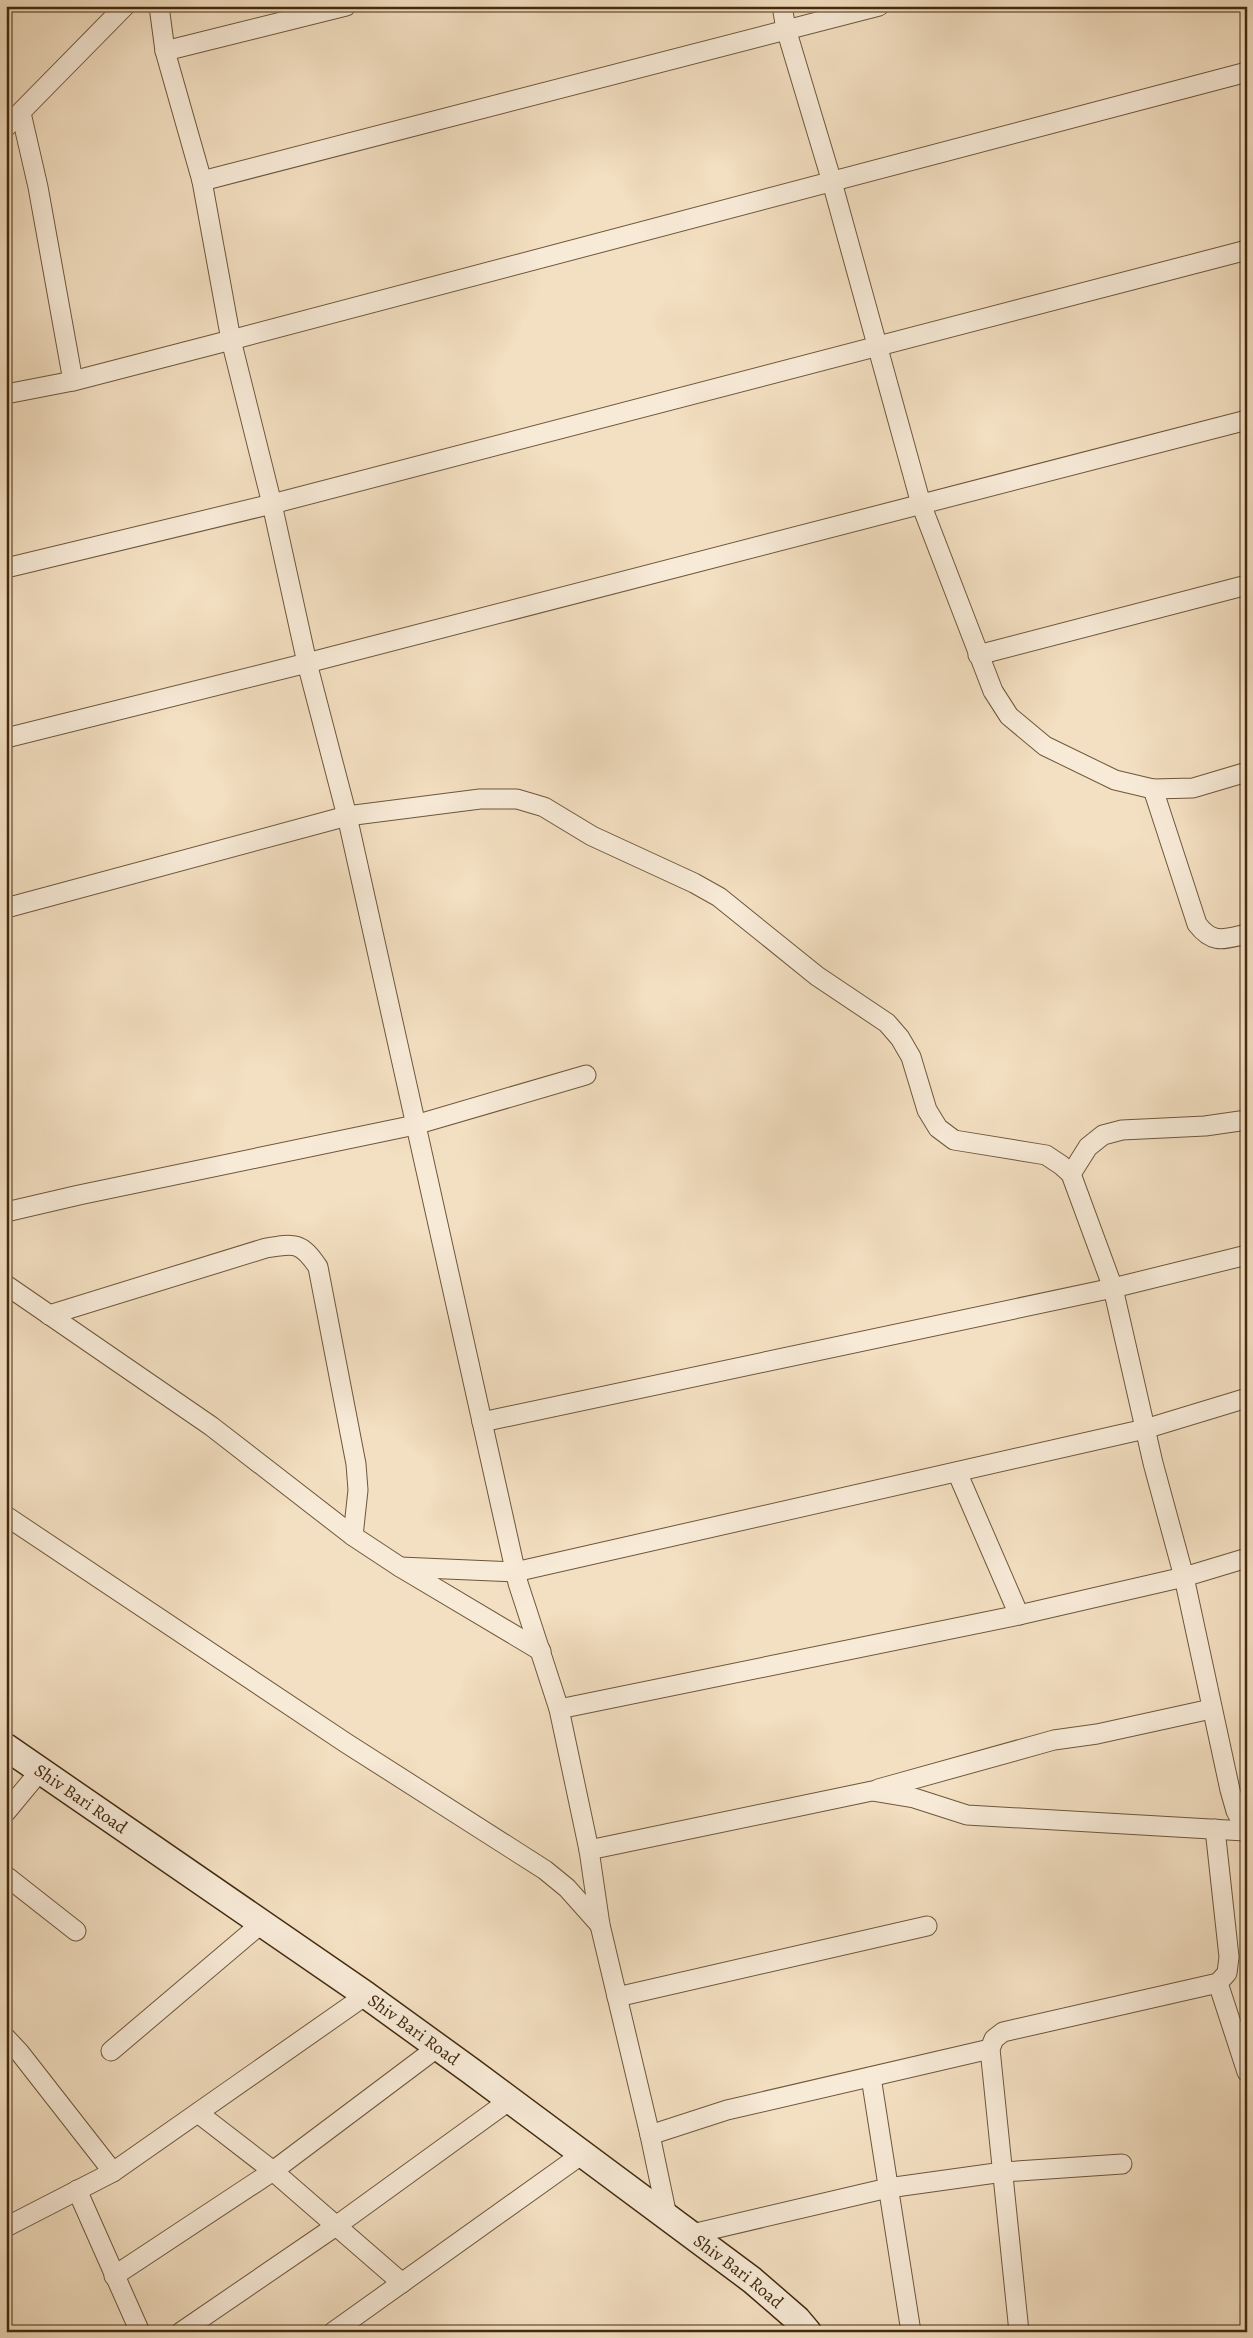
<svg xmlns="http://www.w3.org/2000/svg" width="1253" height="2338" font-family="Alegreya,serif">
<rect width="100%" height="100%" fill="#f3dfc1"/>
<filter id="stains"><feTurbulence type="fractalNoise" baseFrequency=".004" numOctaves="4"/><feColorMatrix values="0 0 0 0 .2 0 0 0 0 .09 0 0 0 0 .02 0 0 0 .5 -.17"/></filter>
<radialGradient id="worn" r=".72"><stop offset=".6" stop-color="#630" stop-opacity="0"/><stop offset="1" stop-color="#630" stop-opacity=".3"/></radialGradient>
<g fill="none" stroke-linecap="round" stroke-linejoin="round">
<defs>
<g id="street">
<path d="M159 6 165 51 202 181 231 340 272 504 307 663 347 816 518 1583 559 1709 589 1850 600 1925 650 2135 667 2216"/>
<path d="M782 6 786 29 832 182 921 504 993 691 1009 716 1045 746 1115 780 1153 789 1193 788 1247 772"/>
<path d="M165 51 346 6"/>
<path d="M21 113 38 187 73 381"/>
<path d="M6 127 125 6"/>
<path d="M202 181 879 6"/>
<path d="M6 394 73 381 231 340 1247 72"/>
<path d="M6 568 272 504 1247 250"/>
<path d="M978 655 1247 585"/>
<path d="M6 738 307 663 1247 420"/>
<path d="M1153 789 1197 924C1213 945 1224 939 1247 934"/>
<path d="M6 908 347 816 480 799H517L544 807 592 836 694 883 719 897 817 976 887 1023 900 1038 911 1057 927 1110 938 1128 954 1140 1046 1155 1061 1165 1071 1174 1113 1288 1153 1463 1184 1577 1230 1790 1236 1811 1247 1832"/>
<path d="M1071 1174 1088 1147 1103 1135 1122 1130 1205 1126 1247 1120"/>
<path d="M6 1212 79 1195 415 1125 586 1075"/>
<path d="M6 1285 211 1426 353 1536 400 1567 541 1651"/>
<path d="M49 1315 266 1248C295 1243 301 1242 318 1267L356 1464 358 1490 353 1536"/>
<path d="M482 1422 1113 1288 1247 1255"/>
<path d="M957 1472 1019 1615"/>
<path d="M6 1516 346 1743 545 1870 567 1888 600 1925"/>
<path d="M400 1567 515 1572 1145 1429 1247 1398"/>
<path d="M559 1709 1019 1615 1184 1577 1247 1558"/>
<path d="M878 1789 1054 1740 1097 1734 1211 1709"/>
<path d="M6 1812 40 1771"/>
<path d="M589 1850 872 1791 914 1798 967 1815 1245 1831"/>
<path d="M6 1876 76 1931"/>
<path d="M1218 1983 1247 2072"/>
<path d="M617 1997 927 1926"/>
<path d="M6 2038 20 2053 113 2172"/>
<path d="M111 2051 262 1923"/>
<path d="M871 2077 911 2332"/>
<path d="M198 2113 273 2171 402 2283"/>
<path d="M650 2135 727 2110 990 2049"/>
<path d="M77 2190 140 2332"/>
<path d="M6 2227 113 2172 366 1995"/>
<path d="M692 2234 888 2188 1003 2172 1122 2164"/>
<path d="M114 2276 273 2171 438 2047"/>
<path d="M181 2332 336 2226 510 2100"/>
<path d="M333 2332 581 2155"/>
<path d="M1019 2332 990 2049 994 2039 1003 2032 1218 1983 1227 1973 1229 1957 1215 1829"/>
</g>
<g id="secondary">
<path id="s1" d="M6 1747 366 1995 471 2071 752 2280 797 2319 808 2332"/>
</g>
</defs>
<use href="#street" stroke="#6e573b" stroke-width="21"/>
<use href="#secondary" stroke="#422a0e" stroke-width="29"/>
<use href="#street" stroke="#f7ead7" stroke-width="19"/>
<use href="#secondary" stroke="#f7ead7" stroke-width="26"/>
</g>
<g text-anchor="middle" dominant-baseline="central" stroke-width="5" stroke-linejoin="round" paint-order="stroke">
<g font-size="18" fill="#422a0e" stroke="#f7ead7">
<text stroke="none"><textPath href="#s1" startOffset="91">Shiv Bari Road</textPath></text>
<text stroke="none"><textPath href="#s1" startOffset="496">Shiv Bari Road</textPath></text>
<text stroke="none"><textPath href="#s1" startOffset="901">Shiv Bari Road</textPath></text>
</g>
</g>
<rect width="1253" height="2338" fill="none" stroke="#f3dfc1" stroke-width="25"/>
<rect x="8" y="8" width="1238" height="2323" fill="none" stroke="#422a0e" stroke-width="2.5"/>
<rect x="12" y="12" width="1228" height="2313" fill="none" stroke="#422a0e"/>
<rect width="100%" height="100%" filter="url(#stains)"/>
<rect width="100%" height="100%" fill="url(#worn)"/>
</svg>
